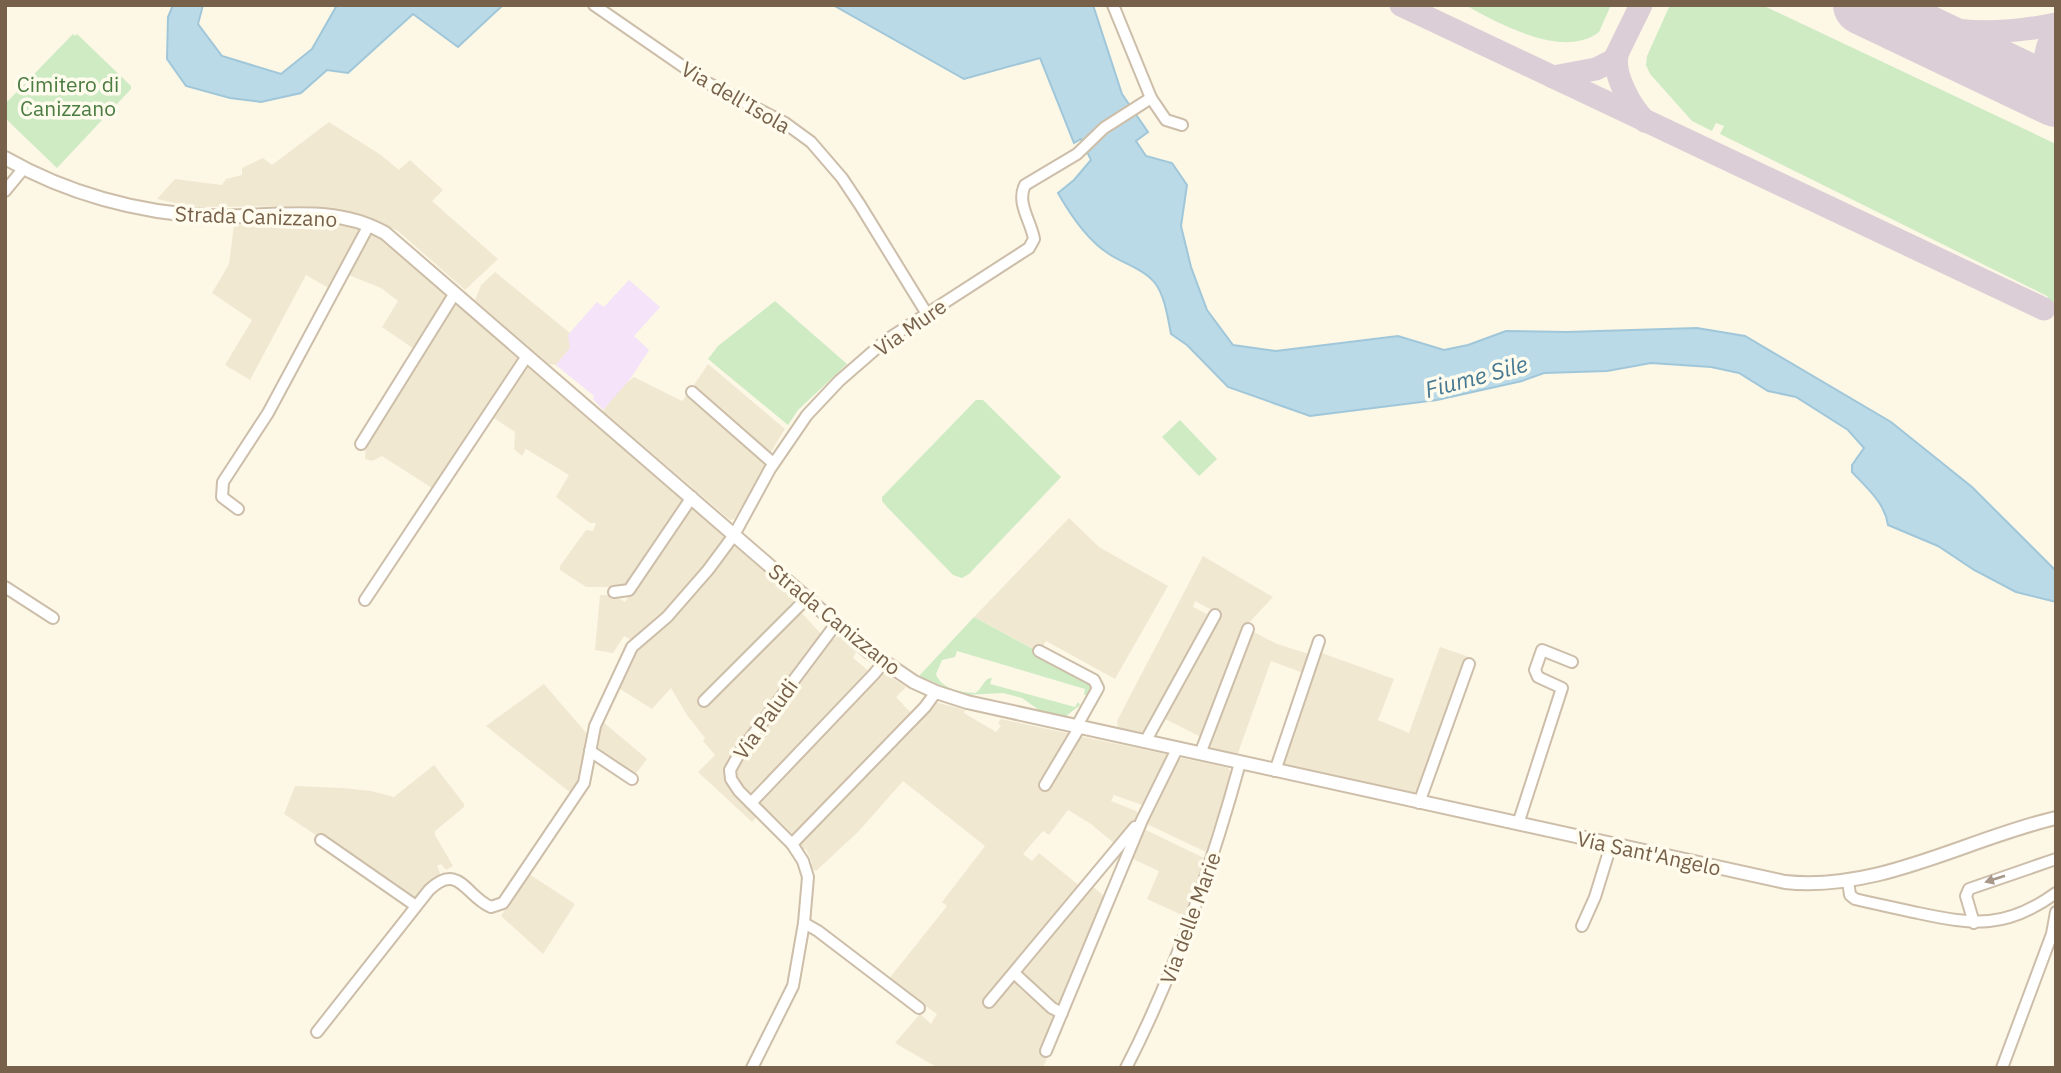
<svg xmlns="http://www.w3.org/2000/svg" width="2061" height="1073" font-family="'IBM Plex Sans',sans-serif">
<rect width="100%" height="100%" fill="#fdf7e6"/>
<g fill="#f1e8d2">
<path d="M329 122 381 155 399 170 410 160 443 190 432 201 498 259 465 290 398 231 367 216 347 211 302 206 193 207 157 199 175 179 222 185 226 179 242 175V168L263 158 272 165Z"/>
<path d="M326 222 362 229 332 290 306 275 250 380 225 365 252 320 212 293 229 264 234 225Z"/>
<path d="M369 232 387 242 447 294 448 297 414 349 382 327 398 301 381 288 346 274Z"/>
<path d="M495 272 570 333V348L556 365 549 364 475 300 481 285Z"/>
<path d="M456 301 521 356 435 490 382 456 372 461 365 459 366 441Z"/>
<path d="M527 363 685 500 631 583 623 587H586L560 570V566L586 530 593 531 596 523H590L556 497 569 475 526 449 522 456 514 449 515 432 491 416Z"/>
<path d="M708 364 785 429 769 455 692 388Z"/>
<path d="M634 377 682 401 687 395 765 461 766 466 734 519 730 520 603 411 619 389Z"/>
<path d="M689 508H692L725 538 703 570 663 615 631 640 624 636 613 653 595 650 600 595H613L625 602Z"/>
<path d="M1069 518 1099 547 1168 586 1115 679 1046 641 1039 652 974 617Z"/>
<path d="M733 545 798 600 799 610 822 635 729 757 725 767 724 780 758 815 752 822 698 772 715 755 703 741 705 738 687 715 671 688 652 709 617 687 635 650Z"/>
<path d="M1203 556 1273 597 1245 627 1203 738 1163 718 1219 614 1195 601 1193 607 1207 614 1194 641V645L1145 734 1118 728 1117 721Z"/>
<path d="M1252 631 1277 644 1312 655 1306 674 1271 661 1238 753 1234 755 1207 749Z"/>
<path d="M838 636 856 652 853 658 871 673 752 795 736 777 737 768 743 755 831 641Z"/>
<path d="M1440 647 1469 657 1418 794 1391 787 1389 789 1280 765 1319 652 1394 679 1378 720 1409 733Z"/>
<path d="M880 674H886L906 687 896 697 913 715 795 836 758 801Z"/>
<path d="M544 684 588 735 580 779 572 794 486 726Z"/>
<path d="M935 702 965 710 964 713 996 732 1001 726 998 723 1001 719 1071 734 1039 788 1045 793 1079 736 1165 754 1168 757 1145 806 1114 795 1111 801 1136 811 1140 815 1116 845 1091 824 1068 810 1049 835 1043 831 1023 854 1032 861 1039 853 1081 887 993 1004 1015 979 1057 1018 1040 1055 1047 1059 1042 1068H938L895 1043 920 1014 931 1024 937 1014 888 980 947 906 942 902 985 846 903 781 859 831 816 871 811 868 810 865 812 863 806 849 803 850 799 845 800 841Z"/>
<path d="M602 721 647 759 634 776 595 749V738Z"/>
<path d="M1182 758 1228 768 1231 772 1206 852 1147 824 1146 820 1179 760Z"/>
<path d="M434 765 464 804V807L435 831V835L453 866 446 870 441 864 437 866 441 875 417 899H413L284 814 295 786 343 788 371 791 394 797Z"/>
<path d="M1144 829 1204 858 1184 916 1147 899 1159 871 1131 858Z"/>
<path d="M529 874 575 904 543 954 501 916Z"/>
<path d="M1091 885 1106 898 1058 1005 1021 972Z"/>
</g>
<path fill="#f4e3f9" d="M629 280 660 307 634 336 649 350 630 379 603 410 593 399 594 396 556 365 570 348 568 335 597 302 604 307Z"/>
<g fill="#ceebc4">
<path d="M1465 5H1611L1599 32C1563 60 1498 23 1465 5Z"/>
<path d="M1670 5H1762L2056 144V313L2047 296 1720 134 1724 126 1716 123 1712 131 1692 121 1650 74 1646 65 1647 56Z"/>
<path d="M73 34 75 36 77 34 131 86V89L57 168 5 118V104Z"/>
<path d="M775 301 847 364 798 410 788 425 708 359 718 346Z"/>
<path d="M976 400H983L1061 477 969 574 962 578 953 575 888 508 882 501V497Z"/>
<path d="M1180 420 1217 459 1199 476 1162 437Z"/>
<path d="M974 617 1090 680 1094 687 1090 695H1084L1085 689 957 651 955 657 942 660 936 674C941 689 960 692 975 693 982 690 984 677 992 678L990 684 1075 707 1078 702 1080 705 1065 717 1042 712 1022 698 1003 693 964 695 919 676Z"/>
</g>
<g fill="#badae7" stroke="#a0c7d9" stroke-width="2">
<path d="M173 5H203L198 24 222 56 281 74 312 49 337 5H503L458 47 413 14 348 73 327 70 301 93 261 102 230 98 186 86 167 59 168 17Z"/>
<path d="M833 5H1093L1122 94 1148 132 1136 141 1146 156 1172 163 1187 185 1181 226 1191 267 1207 310 1233 345 1276 351 1398 336 1444 350 1468 345 1506 331 1567 332 1697 328 1745 336 1891 422 1972 487 2056 571V602L2016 592 1974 570 1938 546 1888 525C1885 503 1867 488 1852 472V465L1864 448 1848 430 1796 397 1768 391 1739 373 1711 367 1651 363 1607 371 1544 373 1522 381 1437 400 1310 416 1228 387 1187 345 1171 334C1168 319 1165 296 1155 283 1144 269 1124 264 1109 254 1087 240 1071 216 1058 193L1074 180 1091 160 1081 139 1074 143 1040 58 964 79Z"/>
</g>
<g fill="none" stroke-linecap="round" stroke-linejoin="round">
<g stroke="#dcced6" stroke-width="23">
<path d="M1401 5 2044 309"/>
<path d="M1867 7C1935 32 1984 39 2056 24"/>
<path d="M2056 32C2042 49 2042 72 2056 88"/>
<path d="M1617 56C1613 75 1631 107 1645 121"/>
<path d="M1553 77 1596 69 1614 60 1641 5"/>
</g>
<path stroke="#dcced6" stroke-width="60" d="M1863 5 2056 97"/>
<defs>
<g id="minor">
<path d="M594 5 704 81 785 123 811 142 842 178 860 205 927 314"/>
<path d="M1113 5 1151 98 1166 120 1182 125"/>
<path d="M5 191 24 168"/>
<path d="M692 392 773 463"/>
<path d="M361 444 455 293"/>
<path d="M238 509 222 497 223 482 268 413 369 225"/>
<path d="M5 587 53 618"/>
<path d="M614 592 629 590 692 497"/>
<path d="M365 600 527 356"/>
<path d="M1039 651 1094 680 1098 688 1079 722V728L1045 785"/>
<path d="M704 701 807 598"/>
<path d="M1145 742 1215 615"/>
<path d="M590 751 632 779"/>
<path d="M1200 754 1248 629"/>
<path d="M1275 771 1319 641"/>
<path d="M751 803 874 674 883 663"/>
<path d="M1419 803 1469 664"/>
<path d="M1518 824 1562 688 1538 677 1535 670 1542 650 1572 662"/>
<path d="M321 840 416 906"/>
<path d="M792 844 925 707 936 692"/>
<path d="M1848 881 1850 895 1855 899C1875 904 1897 908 1918 913 1974 925 2006 929 2056 893"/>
<path d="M804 923 818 931 919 1008"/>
<path d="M1974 923 1966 896 1969 889 2056 859"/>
<path d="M1582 926 1595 897 1611 845"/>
<path d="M1014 973 1052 1008 1062 1013"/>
<path d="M989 1002 1135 827"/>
<path d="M317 1032 429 890C459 861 466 897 491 907L503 903 584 783 595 726 632 647 667 617 708 570 734 535 770 469 807 415 839 381 885 341 1029 248 1034 239C1031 221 1016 203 1025 185L1077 154 1104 128 1151 98"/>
<path d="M1046 1051 1142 820 1177 749"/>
<path d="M752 1068 793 986 804 923 808 877 803 861 792 844 739 791 731 779 730 770 740 752 836 624"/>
<path d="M1126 1068C1176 971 1211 868 1240 763"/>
<path d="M2002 1068 2052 934 2056 912"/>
</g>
<path id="tertiary" d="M5 158C66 193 138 213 208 216 267 219 331 202 385 233L868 651 914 682 936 692 967 702 1785 882C1879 892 1966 839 2056 818"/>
</defs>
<use href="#minor" stroke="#cdbea9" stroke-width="14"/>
<use href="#tertiary" stroke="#cdbea9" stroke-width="16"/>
<use href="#minor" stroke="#fff" stroke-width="10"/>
<use href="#tertiary" stroke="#fff" stroke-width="12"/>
</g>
<defs><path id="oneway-solid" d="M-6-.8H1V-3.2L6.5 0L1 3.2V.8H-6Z" transform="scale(1.75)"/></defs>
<use fill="#a79889" href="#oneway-solid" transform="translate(1995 879) rotate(162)"/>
<g text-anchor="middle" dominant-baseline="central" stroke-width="7" stroke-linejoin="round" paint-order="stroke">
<g font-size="21" fill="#4b7d42" stroke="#fffbed">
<text x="68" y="84">Cimitero di<tspan x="68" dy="24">Canizzano</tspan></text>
</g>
<g font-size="21" fill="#77614a" stroke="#fffbed">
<text transform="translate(736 97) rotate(30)">Via dell'Isola</text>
<text transform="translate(256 216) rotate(2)">Strada Canizzano</text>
<text transform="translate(910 327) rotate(-35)">Via Mure</text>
<text transform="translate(835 619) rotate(39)">Strada Canizzano</text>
<text transform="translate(765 719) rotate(-54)">Via Paludi</text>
<text transform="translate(1649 853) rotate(12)">Via Sant'Angelo</text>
<text transform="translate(1190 918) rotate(-70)">Via delle Marie</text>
</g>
<g font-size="23" font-style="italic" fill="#467992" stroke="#fffbed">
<text transform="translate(1476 376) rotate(-15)">Fiume Sile</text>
</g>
</g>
<rect width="2061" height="1073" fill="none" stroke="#77614a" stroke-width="14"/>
</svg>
